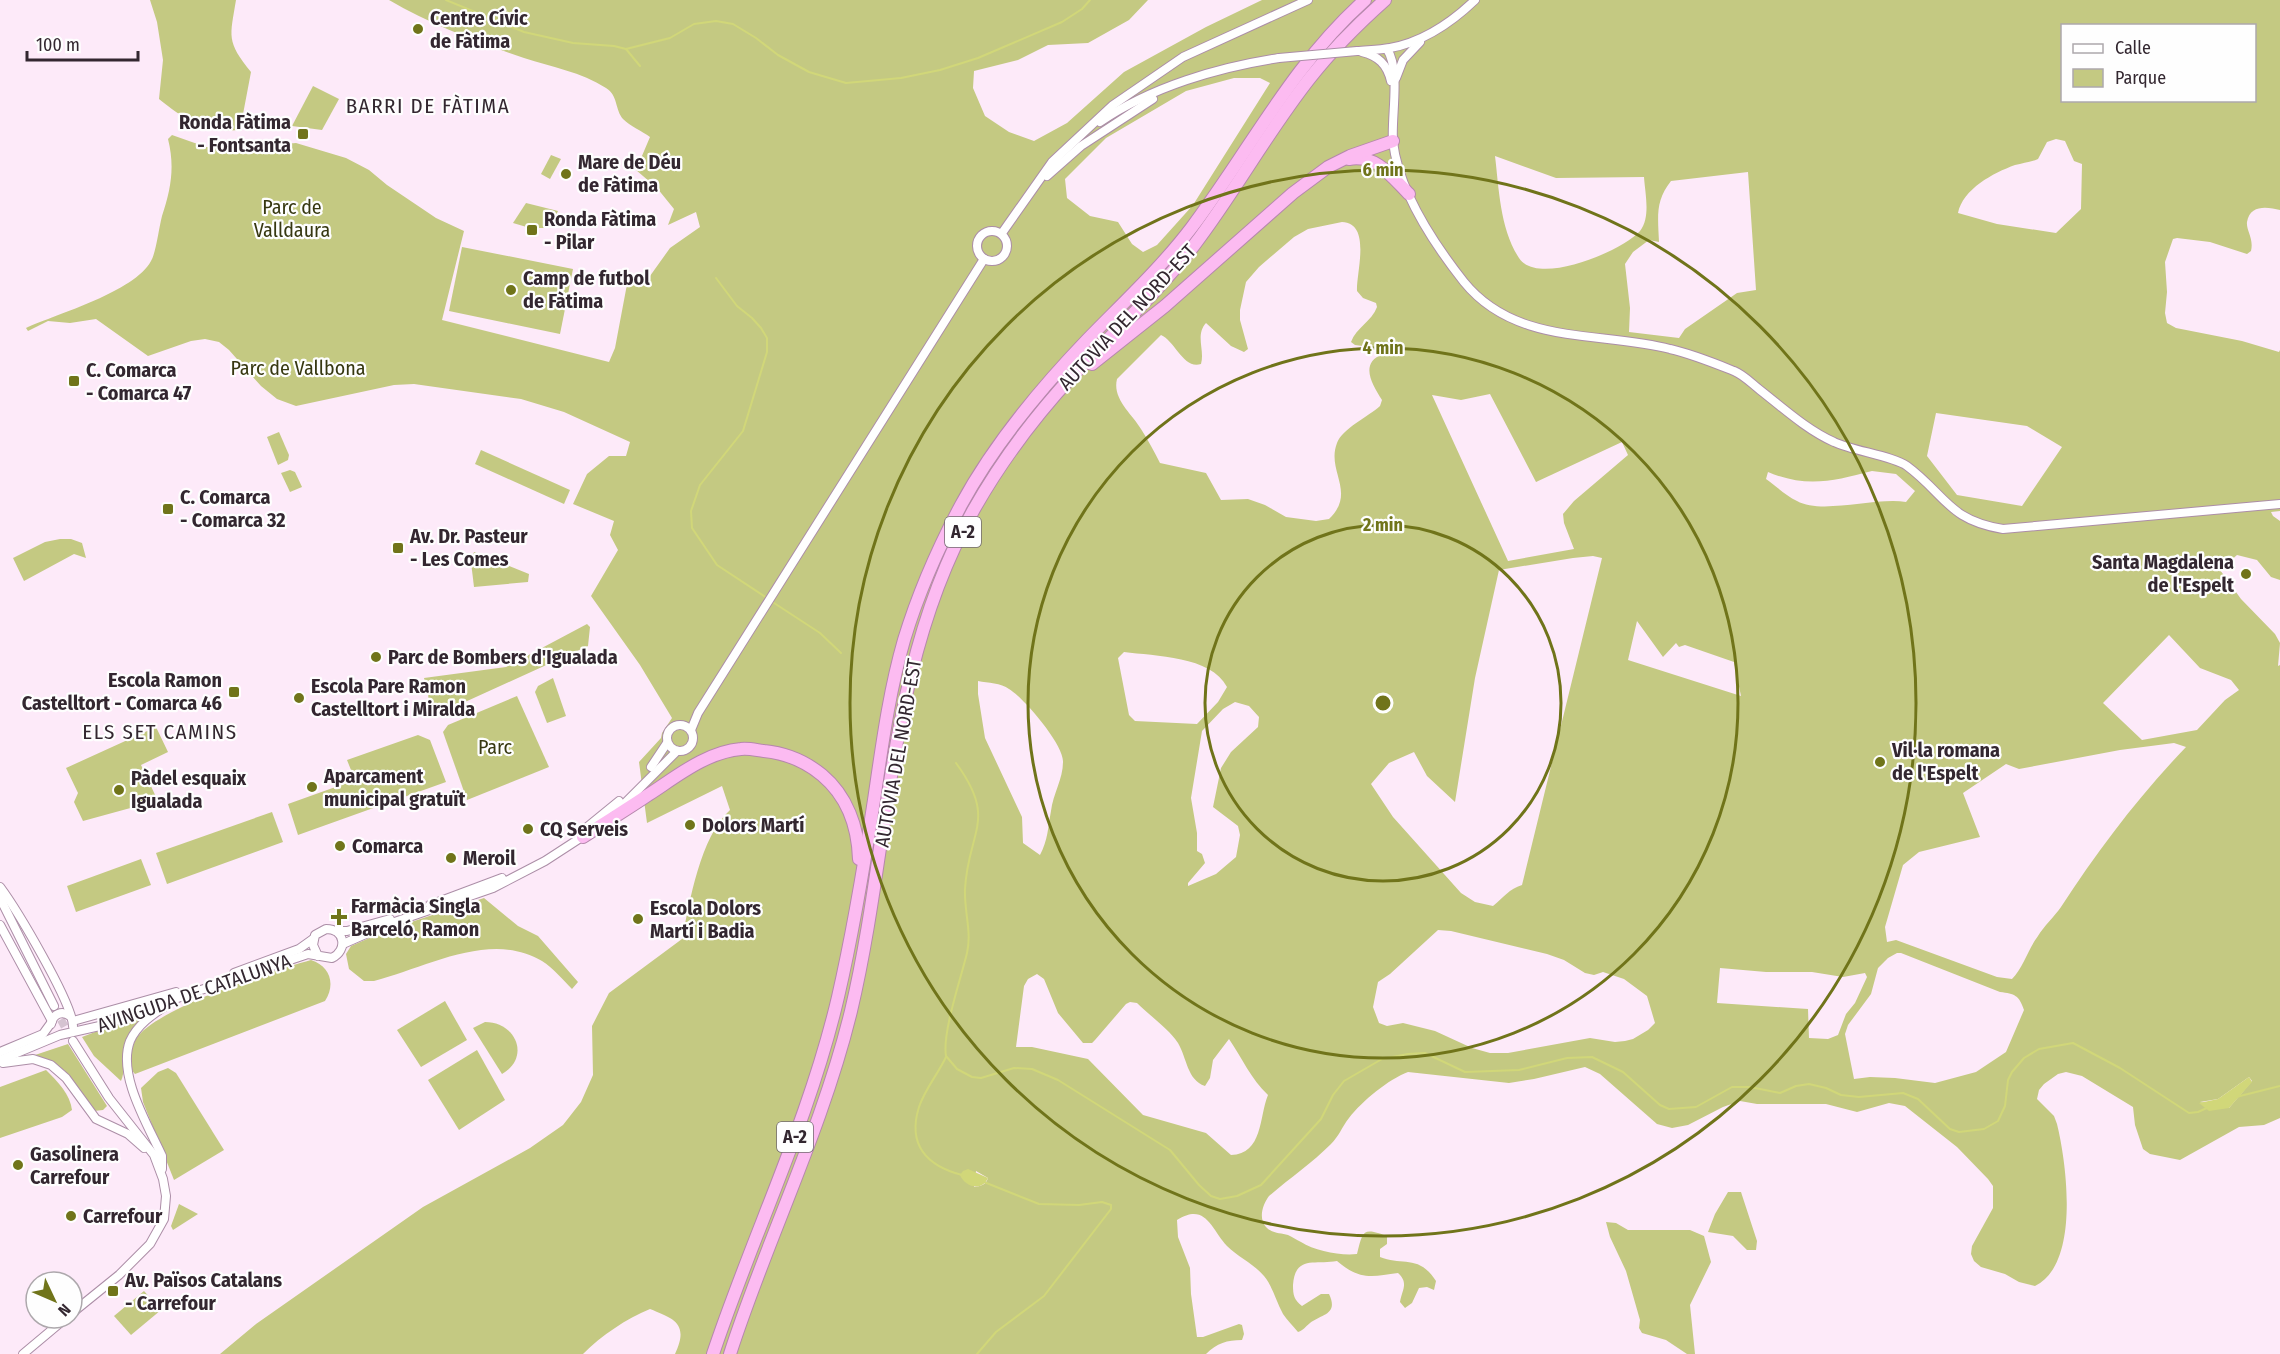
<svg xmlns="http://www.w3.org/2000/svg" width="2280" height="1354" font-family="'Fira Sans Condensed',sans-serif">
<rect width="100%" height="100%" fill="#fdeaf9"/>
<g fill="#c4c982" fill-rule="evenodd">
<path d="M150 0H236C230 37 226 41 251 72L240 130C206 133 185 120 159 99L163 60 157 22Z"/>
<path d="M389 0H1148L1129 20 1088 43 1048 45 1018 60 974 71 973 88 985 116 1009 132 1034 141 1067 123 1124 72 1206 27 1262 0H2280V210C2268 207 2250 204 2247 222 2246 231 2254 238 2251 251L2247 254 2210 242 2177 238 2173 239 2165 262 2167 292 2165 313 2167 323 2176 328 2242 341 2279 352 2280 350V511L2271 512 2273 516 2280 521V580L2271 577 2257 560 2237 555 2220 570 2241 599 2275 634 2280 643 2278 666 2280 665V1118L2264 1125 2239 1127 2180 1160 2150 1154 2143 1149 2135 1125 2133 1107 2082 1076 2066 1072 2058 1074 2044 1084 2039 1090 2037 1099 2054 1116 2057 1124C2067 1165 2080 1264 2035 1286L2019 1282 2005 1274 1981 1267 1974 1261 1971 1254 1972 1246 1993 1208V1186L1988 1179 1957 1147 1905 1106 1889 1103 1857 1112 1826 1104H1757L1740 1101 1723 1107 1688 1125 1672 1128 1657 1124 1600 1074 1585 1067 1534 1079 1509 1083 1408 1072C1389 1079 1362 1101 1349 1118 1342 1127 1339 1136 1331 1144 1312 1163 1290 1178 1269 1196 1263 1204 1258 1218 1266 1227 1271 1233 1281 1233 1288 1235 1293 1237 1296 1240 1301 1242 1315 1251 1341 1256 1357 1254 1363 1231 1362 1227 1387 1236V1244L1380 1249V1257C1402 1266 1419 1254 1436 1281L1434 1290 1427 1287 1419 1288 1412 1303 1405 1308 1400 1302C1402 1290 1409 1283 1398 1273 1371 1277 1359 1280 1337 1261 1315 1265 1295 1255 1293 1285 1293 1295 1294 1300 1302 1306L1321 1294H1329C1339 1315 1321 1314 1310 1323 1305 1327 1304 1330 1298 1332 1293 1326 1287 1320 1283 1314 1276 1301 1273 1287 1264 1276 1254 1264 1238 1257 1227 1246 1211 1229 1206 1202 1177 1220L1178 1237 1190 1268 1191 1294 1197 1337H1203L1239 1324 1242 1325 1244 1334 1242 1340C1227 1340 1217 1343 1206 1354H675C689 1324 675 1319 650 1309 626 1319 602 1335 583 1354H220L256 1324 423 1207 530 1148 563 1125 581 1102 593 1075 592 1026 609 993 682 939C690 901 700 837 730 810L722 786 647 823 639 762 661 738 662 733 672 718 640 665 591 596 618 550 610 535 614 521 573 504 587 474 609 456H626L630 442 564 412 521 399 414 384 394 385 296 406 277 399 261 386 229 350 219 342 205 339 191 341 148 356 96 319 70 323 48 321 28 331 26 328C59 313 134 292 151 261 156 253 159 227 162 216 171 189 175 167 168 139L172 135 206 147 241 148 296 143 346 158 369 170 387 185 436 218 464 231 442 320 609 362 615 348 628 279 650 276 670 248 700 227 696 212 668 225 674 209 657 188 636 170 650 137C642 131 630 126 623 119 615 110 618 95 606 88 581 72 552 67 524 58 477 42 432 25 389 0ZM2062 26H2254V100H2062ZM1234 78H1260L1270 83 1193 205 1157 245 1143 252 1132 244 1118 222 1090 216 1067 198 1065 179 1106 138 1186 91ZM2056 139 2065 141 2074 161 2082 164 2081 209 2056 233 1997 224 1958 213C1963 189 1993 173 2015 165 2023 163 2031 162 2038 159L2047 142ZM1495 156 1556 178 1644 177C1645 193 1651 217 1640 231 1622 251 1538 287 1519 258 1500 229 1499 189 1495 156ZM1748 172 1756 290 1737 293 1685 329 1679 338 1629 332 1630 308 1625 264 1633 252 1649 240 1659 242C1658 217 1655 201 1671 181ZM1342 222C1372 223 1356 273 1357 291L1363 298 1376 303 1377 307C1372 321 1356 328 1351 342L1355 345 1378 348 1383 354C1359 363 1372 384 1382 400L1380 406C1369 416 1342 429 1337 443 1326 471 1357 492 1329 519L1316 521 1286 517 1265 505 1248 499 1221 500 1206 473 1160 463C1154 451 1148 440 1141 429 1132 414 1112 399 1117 379L1161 335C1175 341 1184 370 1201 364 1205 350 1195 335 1206 323L1231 346 1244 352 1248 349 1240 320V310L1246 282 1259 267 1294 237 1308 229ZM1490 394 1536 482 1622 442 1628 455 1574 501 1563 514 1564 523 1574 549 1508 561 1432 395 1461 400ZM1936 413 2027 426 2062 447 2022 506 1957 495 1927 456ZM1872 471 1896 474 1915 491 1906 502C1875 497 1822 515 1797 501 1786 496 1776 486 1766 479L1768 472C1806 488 1834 481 1872 471ZM1593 556 1602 558 1522 885C1509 889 1504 897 1493 906L1475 902 1461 893 1393 817 1371 784 1389 763 1414 752 1427 776 1455 802 1475 678 1499 570 1573 558ZM1637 621 1663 657 1676 643 1679 647 1685 645 1734 662 1741 696 1628 660ZM2169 635 2200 668 2231 680 2239 690 2225 700 2197 730 2142 740 2103 703ZM1124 652C1155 656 1211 656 1227 687L1218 702 1197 724 1135 721 1129 715 1118 658ZM978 681C988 683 1001 683 1009 689 1024 698 1064 745 1063 762 1063 779 1053 794 1051 811 1048 827 1048 840 1040 855L1023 843 1022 817 985 738 978 694ZM1235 702 1249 706 1259 717 1258 727 1231 752 1221 768 1213 807 1238 826 1240 835 1236 857 1216 874 1188 886V883L1205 863 1202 854 1197 851V833L1191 798 1202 731 1223 709ZM2174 743 2186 747C2139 796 2098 850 2061 907 2054 917 2044 926 2038 936 2028 949 2023 968 2012 979L1997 977 1896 940 1887 942 1885 927 1903 865 1919 852 1980 837 1963 793 2006 764 2019 769 2120 750ZM1438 930 1451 931 1547 954 1564 960 1585 973 1594 975 1603 972 1624 979 1647 996 1655 1023 1648 1030 1633 1039 1625 1041 1615 1042 1590 1038 1508 1053H1490L1472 1048 1435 1031 1403 1023 1387 1026 1379 1023 1373 1007 1378 982 1390 974ZM1897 953H1901L2000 992C2015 994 2019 995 2024 1010L2006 1052 1976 1072 1935 1083 1895 1078 1870 1077 1854 1079 1845 1034 1848 1025 1871 994 1878 968 1888 958ZM1720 968 1766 972H1812L1843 977 1865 973 1867 977 1855 1003 1846 1014 1838 1035 1828 1039 1809 1038 1808 1009 1717 1003ZM1037 974 1044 979 1058 1013 1083 1043H1092L1095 1040 1126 1004 1130 1002 1137 1003C1150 1016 1168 1028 1178 1043 1187 1058 1187 1080 1205 1086L1210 1078 1213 1060 1229 1039C1242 1058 1251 1079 1268 1095 1259 1117 1263 1154 1231 1155L1206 1133 1143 1115 1088 1059 1032 1047H1016L1024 986 1028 979ZM2249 1077 2252 1081 2229 1108 2200 1102 2218 1099ZM976 1171 988 1178C986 1185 981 1186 974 1187Z"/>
<path d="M313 86 339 99 322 130 292 126Z"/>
<path d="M551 155 561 159 550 179 541 174Z"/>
<path d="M526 203 558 211 549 228H530L513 223Z"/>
<path d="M462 247 573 269 560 334 449 311Z"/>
<path d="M279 432 289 455 288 460 278 465 267 437Z"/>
<path d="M481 450 570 490 564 504 475 464Z"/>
<path d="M290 470 295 472 302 487 290 492 281 473Z"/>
<path d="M60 539H71L82 543 86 558 74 554 24 581 13 558 45 542Z"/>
<path d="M474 552 529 574 528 582 474 587 471 562Z"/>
<path d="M587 624 590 627 588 646 443 712 430 704 424 678 506 667Z"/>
<path d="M553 678 566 716 547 723 535 692 538 686Z"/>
<path d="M517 696 549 767 467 800 443 732 448 725Z"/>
<path d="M156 727 168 752 141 765 157 799 145 804 83 821 74 802 78 793 66 768Z"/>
<path d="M418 735 430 740 446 782 298 835 288 804 355 780 347 760Z"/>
<path d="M272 812 283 842 167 884 156 853Z"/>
<path d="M141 859 151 885 76 912 67 886Z"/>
<path d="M484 898 518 926 538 936 578 982 572 989C563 980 553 968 542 961 490 930 426 968 374 981H364L349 969 346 954 351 946 390 929Z"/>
<path d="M311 960C330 966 336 984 325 1001L135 1074C130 1069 130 1064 131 1057 131 1052 133 1044 136 1039 154 1009 274 970 311 960Z"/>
<path d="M445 1001 467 1040 421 1067 397 1030Z"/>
<path d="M142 1014 144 1015C135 1025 124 1039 123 1053 123 1062 125 1072 121 1081L94 1056 82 1037Z"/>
<path d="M485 1022C516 1022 531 1057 502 1074L473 1028Z"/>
<path d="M68 1044 107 1106 103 1110 94 1111 65 1071 49 1060 32 1056Z"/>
<path d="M477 1050 505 1100 459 1130 428 1080Z"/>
<path d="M168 1068 176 1073 224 1150 174 1180 143 1102 141 1088 158 1072Z"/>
<path d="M46 1070C58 1082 70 1094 72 1110L62 1117 0 1138V1087Z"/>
<path d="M1728 1192H1741L1757 1241 1756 1250H1747L1733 1236 1708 1232 1715 1214Z"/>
<path d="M179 1204 198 1214 173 1230 171 1226Z"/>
<path d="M1606 1222 1616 1223 1628 1230H1690L1704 1236 1711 1262 1690 1305 1695 1354H1687L1666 1340 1642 1333 1639 1328 1640 1320 1626 1271 1610 1237Z"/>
<path d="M144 1291 161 1310 131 1335 114 1316Z"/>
</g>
<g fill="#d1d779">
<path d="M2249 1077 2252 1082 2229 1108 2209 1111 2199 1103 2218 1099Z"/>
<path d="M968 1169 988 1178C982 1192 965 1187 960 1175L963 1171Z"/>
</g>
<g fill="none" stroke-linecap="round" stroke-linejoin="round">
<g stroke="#d1d779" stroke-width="2">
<path d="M446 0 524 32 573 43 614 46 626 49 670 38 694 24 716 21 733 24 756 38 778 55 809 72 846 83 901 78 940 70 978 58 1062 22 1082 9 1090 0"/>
<path d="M626 49 640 66"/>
<path d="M716 278 737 306 752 318 761 328 767 338V352L743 431 700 485 691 511 692 528 717 565 767 598"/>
<path d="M771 601 820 633 841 653"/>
<path d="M956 763C998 820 968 831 965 889 964 911 972 932 967 953 961 978 942 1033 946 1056L957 1069 972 1077 981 1078 1014 1068 1032 1069 1058 1080 1170 1150 1199 1185 1211 1196 1220 1199 1237 1196 1261 1185 1321 1119 1333 1095 1344 1081 1382 1059 1408 1054 1425 1053 1465 1072 1519 1070 1567 1058 1592 1057 1623 1072 1660 1105 1669 1109 1696 1107 1732 1087H1750L1780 1093 1796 1086 1809 1084 1826 1088 1841 1095 1859 1097 1903 1093 1918 1099 1950 1129 1959 1132 1984 1129 1998 1121 2005 1106 2008 1080 2012 1072 2024 1058 2039 1049 2073 1043 2120 1068 2189 1113 2198 1112 2209 1107"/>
<path d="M946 1057C938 1074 925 1089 919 1107 907 1145 927 1166 962 1175"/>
<path d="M2236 1097 2280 1086"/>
<path d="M977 1354 996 1332 1044 1296 1111 1209V1205L1102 1202 1079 1205 1039 1204 984 1182"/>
</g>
<path stroke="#d5c3d1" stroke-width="8" stroke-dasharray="8 4" stroke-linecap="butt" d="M55 1009 71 1038"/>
<defs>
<g id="tertiary">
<path d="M1387 49C1401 71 1391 115 1393 142 1399 192 1434 244 1464 282 1516 346 1600 331 1670 349 1692 354 1714 363 1734 371 1744 375 1752 384 1760 390 1783 408 1807 430 1834 442 1853 451 1893 456 1907 466 1946 495 1948 520 2003 529L2280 504"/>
<path d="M1357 51C1367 50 1379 50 1390 48 1423 42 1451 23 1475 0"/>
<path d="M1362 52C1378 56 1387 64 1391 81"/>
<path d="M1396 78 1403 60 1420 42"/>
<path d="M1100 122C1151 87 1219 67 1279 58"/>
<path d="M1047 176 1081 146 1153 99"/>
<circle cx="992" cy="246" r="15"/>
<path d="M1002 233 1052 162 1113 105 1183 57 1308 0"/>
<circle cx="680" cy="738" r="13"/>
<path d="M691 730 698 713 984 259"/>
<path d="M651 767 667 743"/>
<path d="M617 811 677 751"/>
<path d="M581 832 619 801"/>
<path d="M0 887C17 910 72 1002 73 1026"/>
<path d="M0 898 54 1006"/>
<path d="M430 905 502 878"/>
<path d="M0 925 52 1021"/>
<path d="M336 931H347L390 919"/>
<path d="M343 944 386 925 493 888 545 861 585 835"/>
<path d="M234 973 299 949 313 939"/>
<path d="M73 1021 176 992"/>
<path d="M51 1024C53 1014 62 1010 70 1016"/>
<path d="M0 1052 43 1034 51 1023"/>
<path d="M0 1060 60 1035 104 1025 183 996 308 954 332 958C348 950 345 929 326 929L315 935 313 945 318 956"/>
<path d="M3 1063 33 1059 51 1065 66 1078 96 1119 128 1134 144 1148"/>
<path d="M162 1169V1156C148 1125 117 1075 130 1041 137 1025 153 1014 167 1005"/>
<path d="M72 1313 119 1275 150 1244 164 1219 166 1196 163 1179 154 1155 109 1098 73 1041"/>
<path d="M23 1354 66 1318"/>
</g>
<g id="motorway">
<path d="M1349 159C1376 154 1392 177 1409 194"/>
<path d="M1092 364 1165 306 1293 193 1328 167 1350 156 1393 141"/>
<path d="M583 837C604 823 626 810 648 795 676 777 706 752 741 749 748 748 756 750 764 751 785 753 805 761 822 775 847 796 858 827 859 859"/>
<path d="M713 1354C753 1234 809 1121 838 997 853 932 864 866 874 800 882 746 889 692 904 640 918 594 938 548 961 505 994 444 1039 390 1087 340 1123 303 1161 268 1192 227 1250 150 1292 65 1365 0"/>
<path d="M730 1354C767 1239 822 1130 851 1011 891 842 886 666 973 511 1001 461 1036 415 1074 374 1115 331 1159 291 1195 244 1236 190 1268 131 1310 78 1332 50 1358 24 1385 0"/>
</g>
</defs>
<use href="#tertiary" stroke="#ac8ea7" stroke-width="10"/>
<use href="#motorway" stroke="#b687ad" stroke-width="14"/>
<use href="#tertiary" stroke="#fff" stroke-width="8"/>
<use href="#motorway" stroke="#fcbbf1" stroke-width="12"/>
<defs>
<path id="tertiary-bridge" d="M1279 58 1357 51"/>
</defs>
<use href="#tertiary-bridge" stroke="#ac8ea7" stroke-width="10" stroke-linecap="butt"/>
<use href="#tertiary-bridge" stroke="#fff" stroke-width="8"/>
</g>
<g fill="none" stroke="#70741a" stroke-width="3">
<circle cx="1383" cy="703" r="178"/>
<circle cx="1383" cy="703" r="355"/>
<circle cx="1383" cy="703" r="533"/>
</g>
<g fill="#70741a" stroke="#fefefe" stroke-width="2">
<circle cx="418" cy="29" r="6"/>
<rect x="297" y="128" width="12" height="12" rx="3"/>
<circle cx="566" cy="174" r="6"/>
<rect x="526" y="224" width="12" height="12" rx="3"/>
<circle cx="511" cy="290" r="6"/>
<rect x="68" y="375" width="12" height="12" rx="3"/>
<rect x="162" y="503" width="12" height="12" rx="3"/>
<rect x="392" y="542" width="12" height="12" rx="3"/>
<circle cx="2246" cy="574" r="6"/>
<circle cx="376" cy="657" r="6"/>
<rect x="228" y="686" width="12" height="12" rx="3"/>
<circle cx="299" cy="698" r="6"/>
<circle cx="1880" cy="762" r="6"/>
<circle cx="312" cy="787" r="6"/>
<circle cx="119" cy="790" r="6"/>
<circle cx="690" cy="825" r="6"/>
<circle cx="528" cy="829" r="6"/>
<circle cx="340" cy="846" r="6"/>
<circle cx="451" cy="858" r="6"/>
<path d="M336 908h6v6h6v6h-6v6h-6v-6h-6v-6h6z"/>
<circle cx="638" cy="919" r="6"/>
<circle cx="18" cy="1165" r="6"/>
<circle cx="71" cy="1216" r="6"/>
<rect x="107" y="1285" width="12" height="12" rx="3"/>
</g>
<g text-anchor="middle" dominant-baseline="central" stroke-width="4.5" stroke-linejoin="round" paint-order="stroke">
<g fill="#fefefe" stroke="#70686e" stroke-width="1.5">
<rect x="945" y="517" width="36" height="30" rx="4.5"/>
<rect x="777" y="1122" width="36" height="30" rx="4.5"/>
</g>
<g font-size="18" font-weight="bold" fill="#332730">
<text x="963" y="532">A-2</text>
<text x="795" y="1137">A-2</text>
</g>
<g font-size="20" font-weight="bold" fill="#332730" stroke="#fefefe" text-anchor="start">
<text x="430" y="18">Centre Cívic<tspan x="430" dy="23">de Fàtima</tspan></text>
<text x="291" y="122" text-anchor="end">Ronda Fàtima<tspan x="291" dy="23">- Fontsanta</tspan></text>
<text x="578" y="162">Mare de Déu<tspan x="578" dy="23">de Fàtima</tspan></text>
<text x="544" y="219">Ronda Fàtima<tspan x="544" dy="23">- Pilar</tspan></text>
<text x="523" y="278">Camp de futbol<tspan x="523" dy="23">de Fàtima</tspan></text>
<text x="86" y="370">C. Comarca<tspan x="86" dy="23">- Comarca 47</tspan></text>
<text x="180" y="497">C. Comarca<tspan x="180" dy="23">- Comarca 32</tspan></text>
<text x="410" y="536">Av. Dr. Pasteur<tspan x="410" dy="23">- Les Comes</tspan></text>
<text x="2234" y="562" text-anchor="end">Santa Magdalena<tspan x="2234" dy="23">de l'Espelt</tspan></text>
<text x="388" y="657">Parc de Bombers d'Igualada</text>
<text x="222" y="680" text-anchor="end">Escola Ramon<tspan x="222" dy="23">Castelltort - Comarca 46</tspan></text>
<text x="311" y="686">Escola Pare Ramon<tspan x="311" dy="23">Castelltort i Miralda</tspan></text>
<text x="1892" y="750">Vil·la romana<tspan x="1892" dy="23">de l'Espelt</tspan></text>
<text x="324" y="776">Aparcament<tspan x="324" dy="23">municipal gratuït</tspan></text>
<text x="131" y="778">Pàdel esquaix<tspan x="131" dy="23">Igualada</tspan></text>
<text x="702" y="825">Dolors Martí</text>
<text x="540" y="829">CQ Serveis</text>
<text x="352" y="846">Comarca</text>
<text x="463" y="858">Meroil</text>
<text x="351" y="906">Farmàcia Singla<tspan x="351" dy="23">Barceló, Ramon</tspan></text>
<text x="650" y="908">Escola Dolors<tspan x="650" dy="23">Martí i Badia</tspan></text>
<text x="30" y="1154">Gasolinera<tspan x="30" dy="23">Carrefour</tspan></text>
<text x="83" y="1216">Carrefour</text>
<text x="125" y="1280">Av. Països Catalans<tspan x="125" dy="23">- Carrefour</tspan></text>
</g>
<g font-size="20" fill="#373811" stroke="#fefefe">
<text x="292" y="207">Parc de<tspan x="292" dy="23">Valldaura</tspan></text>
<text x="298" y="368">Parc de Vallbona</text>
<text x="495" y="747">Parc</text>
</g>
<g font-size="20" fill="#332730" stroke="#fefefe">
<text transform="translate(1127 317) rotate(-47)">AUTOVIA DEL NORD-EST</text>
<text transform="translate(898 753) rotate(-80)">AUTOVIA DEL NORD-EST</text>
<text transform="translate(194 993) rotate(-19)">AVINGUDA DE CATALUNYA</text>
</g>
<g font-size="21" letter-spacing="1.5" fill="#332730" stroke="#fefefe">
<text x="428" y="106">BARRI DE FÀTIMA</text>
<text x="160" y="732">ELS SET CAMINS</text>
</g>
</g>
<circle cx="1383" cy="703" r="9" fill="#70741a" stroke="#fefefe" stroke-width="3"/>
<g font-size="18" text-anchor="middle" font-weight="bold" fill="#70741a" stroke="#fefefe" stroke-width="4.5" stroke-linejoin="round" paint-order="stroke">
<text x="1383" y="176">6 min</text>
<text x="1383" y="354">4 min</text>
<text x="1383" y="531">2 min</text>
</g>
<rect x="2061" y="24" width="195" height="78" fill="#fefefe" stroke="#ada8ac" stroke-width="1.5"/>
<rect x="2073" y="44" width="30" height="9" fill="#ffffff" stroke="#ada8ac" stroke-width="1.5"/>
<text x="2115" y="54" font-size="18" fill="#332730">Calle</text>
<rect x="2073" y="69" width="30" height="18" fill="#c4c982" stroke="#ada8ac" stroke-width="1.5"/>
<text x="2115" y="84" font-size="18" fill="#332730">Parque</text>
<g transform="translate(54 1300) rotate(134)"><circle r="28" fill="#fefefe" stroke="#ada8ac" stroke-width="1.5"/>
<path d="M0-4.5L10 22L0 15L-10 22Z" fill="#70741a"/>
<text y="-9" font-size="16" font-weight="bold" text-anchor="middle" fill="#332730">N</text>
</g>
<path d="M27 51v9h111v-9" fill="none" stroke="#332730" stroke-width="3"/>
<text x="36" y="51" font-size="18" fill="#332730" stroke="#fefefe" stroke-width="4.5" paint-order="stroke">100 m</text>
</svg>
